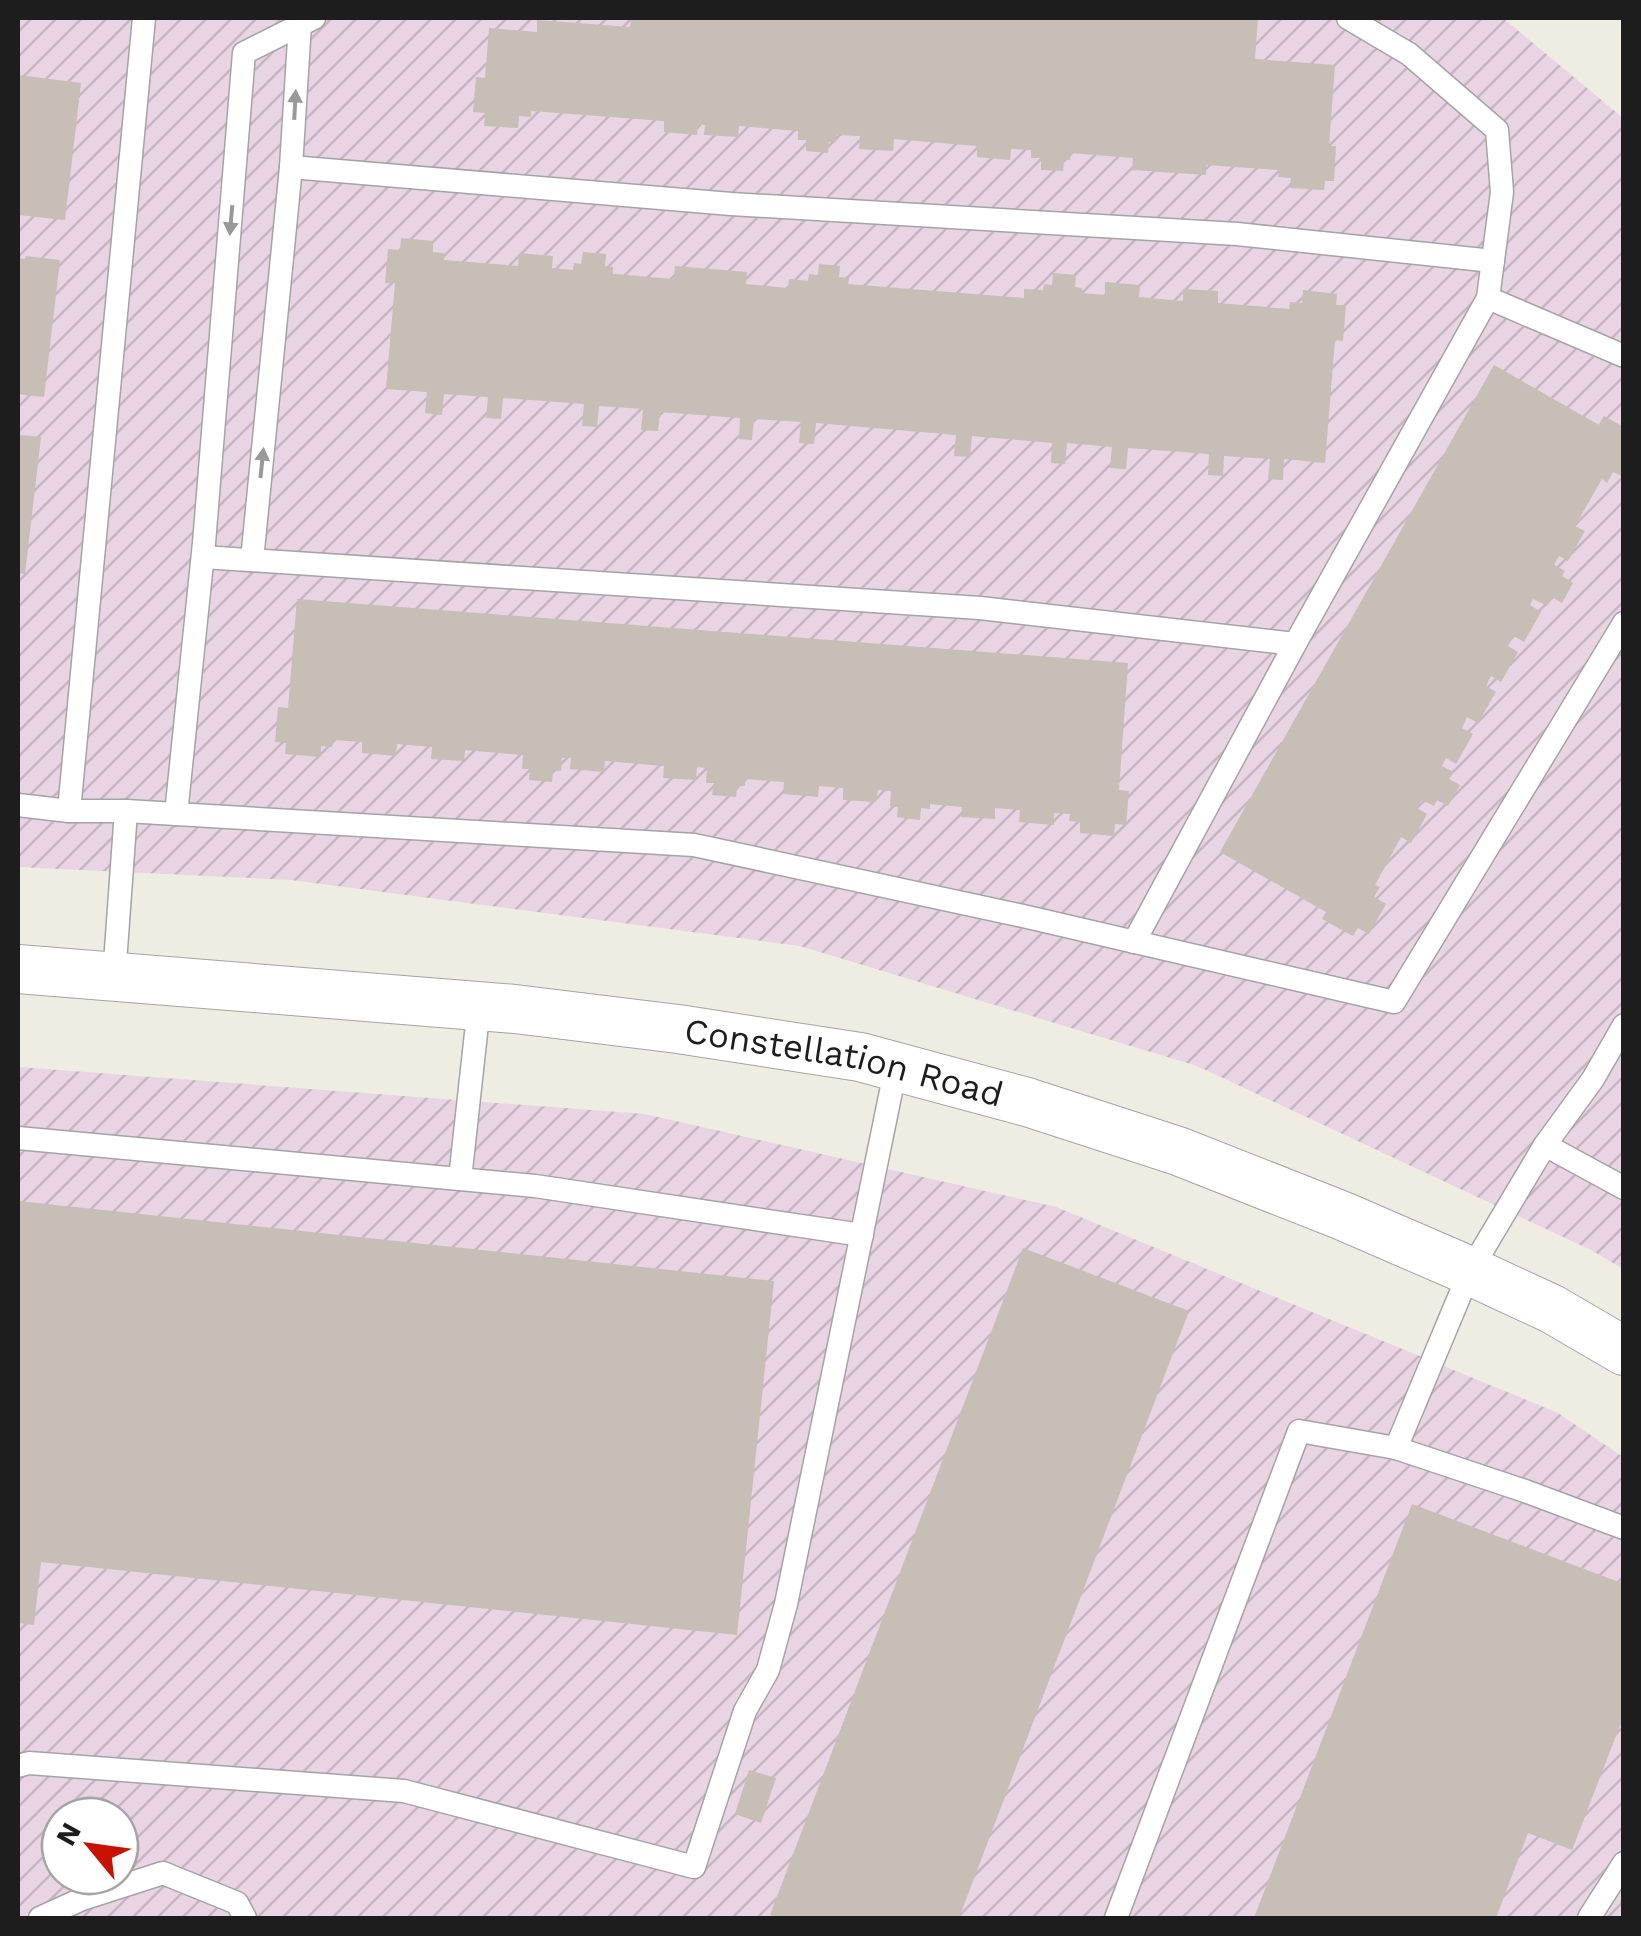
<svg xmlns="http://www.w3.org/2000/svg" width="1641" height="1936" font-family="'Work Sans',sans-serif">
<defs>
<pattern id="industrial-furrows" width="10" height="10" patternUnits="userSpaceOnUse" patternTransform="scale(2.5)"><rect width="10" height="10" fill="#e8d4e3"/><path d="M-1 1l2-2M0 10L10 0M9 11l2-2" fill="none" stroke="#c7b6c2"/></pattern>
</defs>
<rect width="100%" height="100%" fill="#efece2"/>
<g fill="url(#industrial-furrows)" fill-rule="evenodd">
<path d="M18 18H1503L1623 118V1269L1591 1250 1197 1066 800 946 291 880 18 867Z"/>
<path d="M18 1067 645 1114 1056 1207 1558 1413 1623 1457V1918H18ZM60 1816H120V1876H60Z"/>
</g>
<g fill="#c7beb5">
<path d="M631 18H1258L1255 59 1335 65 1329 146H1336L1334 181H1325L1324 190 1290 188 1291 178 1278 177 1279 170 1206 165V175L1132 170 1133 158 1071 153 1070 160H1064L1063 171 1041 170V158H1031V150L1011 149 1010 160 977 157V146L894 139 893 151 859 149 860 136 837 135 836 142H829L828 153 806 151V140H798V131L739 126 738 137 704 135 705 125 698 124 697 135 664 132V121L531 111V117L519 116 518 128 484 126 485 113 473 112 476 77 485 78 489 28 537 32V20L630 27Z"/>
<path d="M18 75 81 83 65 220 18 215Z"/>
<path d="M401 238 433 241V252L444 253V260L518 266 519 253 553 256 552 268 573 270 574 263 581 264 583 252 606 254 605 266 613 267V274L674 279 675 266 747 272 746 284 788 288 789 279 808 281 809 274 818 275 819 264 840 266 839 277 849 278 848 284 1024 298V289L1043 290 1044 284 1052 285 1053 273 1076 275 1075 287 1082 288V293L1105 295V282L1140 285 1139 297 1183 301V289L1218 291V303L1289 309 1290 302 1302 303 1303 290 1337 294 1336 305H1346L1343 341 1335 340 1325 463 1284 459 1283 480 1268 479 1270 459 1224 456 1223 476 1208 475 1209 454 1128 448 1126 469 1110 468 1112 447 1067 443 1065 464 1051 463 1052 443 972 436 970 457 954 456 956 435 816 423 814 444 799 443 801 422 754 419 752 440 739 439 740 418 660 412 658 431 641 430 643 409 599 406 597 427 582 426 584 404 503 398 501 419 486 418 488 397 444 394 442 415 425 413 427 392 386 389 395 283H385L388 249 400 250Z"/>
<path d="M26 256 60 260 44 397 18 394V258L25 259Z"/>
<path d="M1494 365 1599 425 1604 416 1624 427V477L1613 472 1607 483 1602 479 1575 526 1585 531 1568 561 1559 556 1554 565 1565 571 1562 576 1573 583 1562 603 1552 597 1547 606 1533 599 1530 605 1541 612 1524 642 1514 636 1508 646 1518 652 1501 682 1491 676 1486 686 1496 692 1478 723 1467 717 1462 728 1473 734 1456 764 1446 758 1442 766 1454 772 1449 779 1460 785 1448 806 1437 800 1434 806 1422 800 1417 808 1427 814 1411 843 1401 837 1375 885 1380 887 1374 897 1386 904 1369 934 1358 928 1353 936 1322 919 1326 912 1220 852Z"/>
<path d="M18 435 41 437 25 574 18 573Z"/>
<path d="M297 599 1128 663 1119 790 1129 791 1126 825 1115 824 1114 836 1080 833V822L1069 821 1070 814 1054 813V825L1019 822 1020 810 995 808V819L961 817 962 807 930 804V809L921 808 920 820 897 817 898 807 890 806 891 791 878 790 876 802 843 800V788L819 786 818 797 783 794 784 782 745 779V786H737L736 797 712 795 714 783H706L707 768 697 767 696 780 663 778 664 766 605 761 604 772 570 769 571 758H562L561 771 553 770 552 782 529 780 530 769H522L523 755 465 750 464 761 431 759 432 747 397 744 396 756 362 753V742L333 740 332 747 321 746V757L285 754 286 743 275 742 278 707 288 708Z"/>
<path d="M18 1201 774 1281 737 1635 41 1562 34 1625 18 1623Z"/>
<path d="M1023 1248 1189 1311 959 1918H779L770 1915Z"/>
<path d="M1412 1504 1624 1584V1715L1572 1850 1528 1833 1496 1918H1254Z"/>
<path d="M749 1770 776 1778 761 1823 735 1814Z"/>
</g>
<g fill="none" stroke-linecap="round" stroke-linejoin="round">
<defs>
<g id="lane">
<path d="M1348 18 1409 54 1497 130 1502 192 1488 298 1624 356"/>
<path d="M291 167 731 204 1237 234 1493 261"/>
<path d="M203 557 980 608 1295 644 1488 298"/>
<path d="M252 560 291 167 300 24"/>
<path d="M18 805 69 811"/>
<path d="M126 811 694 845 1023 916 1394 1002 1624 623"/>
<path d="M176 814 204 543 244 53 314 18"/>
<path d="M1134 942 1295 644"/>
<path d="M114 977 126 811H69L144 18"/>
<path d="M1624 1025 1593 1079 1545 1145 1470 1271 1396 1448 1525 1491 1624 1528"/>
<path d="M18 1138 535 1186 862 1235"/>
<path d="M1545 1145 1624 1188"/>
<path d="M460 1179 479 1006"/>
<path d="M18 1766 29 1763 404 1791 694 1867 745 1711 768 1670 786 1604 896 1067"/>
<path d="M40 1918 82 1899 163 1873 237 1903 245 1918"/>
<path d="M1116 1918 1299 1431 1396 1448"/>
<path d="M1589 1918 1624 1863"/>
</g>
<g id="street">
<path id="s1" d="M18 969 515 1009 678 1029 860 1057 1027 1102 1178 1151 1343 1216 1470 1271 1552 1309 1624 1351"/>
</g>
</defs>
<use href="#lane" stroke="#a4a4a4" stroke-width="25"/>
<use href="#street" stroke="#a4a4a4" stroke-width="50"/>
<use href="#lane" stroke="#fff" stroke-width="22"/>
<use href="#street" stroke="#fff" stroke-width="48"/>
</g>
<defs><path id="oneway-solid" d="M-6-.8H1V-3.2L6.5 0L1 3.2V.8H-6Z" transform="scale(2.5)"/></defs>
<g fill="#999">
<use href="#oneway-solid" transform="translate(295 105) rotate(-87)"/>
<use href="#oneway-solid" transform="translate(231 220) rotate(95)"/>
<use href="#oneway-solid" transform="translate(262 463) rotate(-84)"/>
</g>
<g text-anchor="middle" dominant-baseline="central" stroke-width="8" stroke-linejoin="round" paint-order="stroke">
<g font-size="35" fill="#1d1d1d" stroke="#fff">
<text stroke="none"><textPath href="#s1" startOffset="832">Constellation Road</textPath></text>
</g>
</g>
<rect width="1641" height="1936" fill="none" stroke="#1d1d1d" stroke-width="40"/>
<g transform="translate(90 1846) rotate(299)"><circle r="48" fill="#ffffff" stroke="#a5a5a5" stroke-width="2.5"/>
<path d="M0-8L18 38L0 25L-18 38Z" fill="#ca1100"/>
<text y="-15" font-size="28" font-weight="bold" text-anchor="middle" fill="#1d1d1d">N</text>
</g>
</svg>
